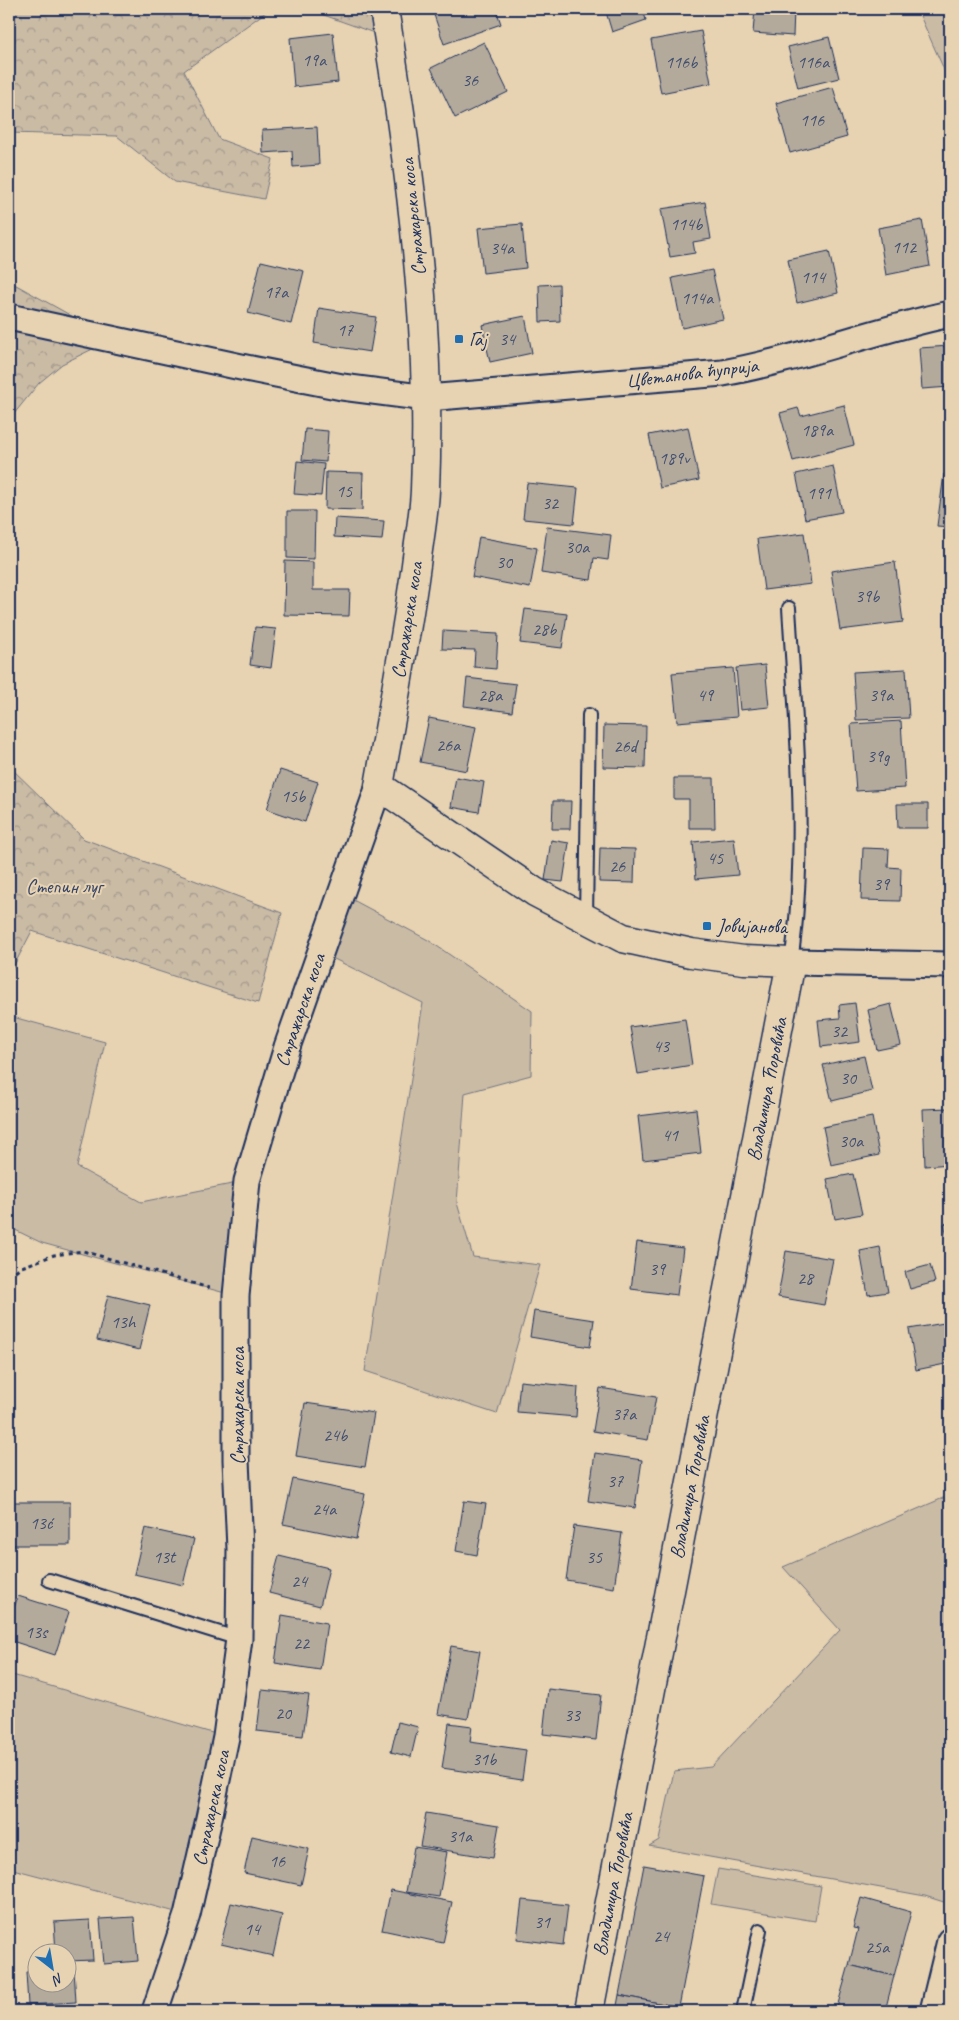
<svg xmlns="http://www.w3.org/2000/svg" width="959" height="2020" font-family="Caveat,sans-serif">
<defs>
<pattern id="forest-crowns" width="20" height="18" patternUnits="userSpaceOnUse" patternTransform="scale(1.25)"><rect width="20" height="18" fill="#cabba5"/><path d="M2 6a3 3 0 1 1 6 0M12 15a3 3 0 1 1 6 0" fill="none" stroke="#a3988a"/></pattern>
</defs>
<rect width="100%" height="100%" fill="#e7d3b1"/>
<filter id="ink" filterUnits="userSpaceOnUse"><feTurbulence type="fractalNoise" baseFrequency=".02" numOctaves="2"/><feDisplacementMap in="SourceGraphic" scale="10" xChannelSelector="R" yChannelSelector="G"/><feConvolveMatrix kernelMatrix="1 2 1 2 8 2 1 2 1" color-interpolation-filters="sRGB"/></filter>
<g filter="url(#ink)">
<g fill="#cabba5" stroke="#727582">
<path d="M917 9H950V83Z"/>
<path d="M340 893 428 940 532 1011 531 1075 465 1093 457 1203 473 1257 540 1265 497 1414 365 1371 423 1003 320 952Z"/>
<path d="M9 1016 105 1042 77 1167 141 1202 247 1181 236 1296 42 1243 9 1227Z"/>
<path d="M950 1495V1904L925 1896 649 1846 659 1840 674 1771 711 1767 840 1630 783 1567Z"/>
<path d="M9 1674 226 1737 187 1915 9 1868Z"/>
<path d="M718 1869 821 1886 815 1921 711 1904Z"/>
</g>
<g fill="url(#forest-crowns)" stroke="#727582">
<path d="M9 9H270L184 71 219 139 273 159 264 199 175 182 117 136 9 133Z"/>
<path d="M307 9H384L388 38Z"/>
<path d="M9 281 113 339 62 364 39 383 9 420Z"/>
<path d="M9 766 84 839 282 913 258 1003 32 931 9 975Z"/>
</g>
<g fill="#b4aa9c" stroke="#1b2f5e">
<path d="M432 9H496L501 24 444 44Z"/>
<path d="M617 9H643L646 20 612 32 606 12Z"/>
<path d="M755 9H794L793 36 753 33Z"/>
<path d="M701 31 711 83 661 93 651 40Z"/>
<path d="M333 33 338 82 294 87 290 38Z"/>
<path d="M829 37 839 78 798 88 788 47Z"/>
<path d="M484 42 508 92 455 118 431 68Z"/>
<path d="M833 87 847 137 790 153 776 103Z"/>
<path d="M317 127 319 165 293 167 292 151 263 153 262 130Z"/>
<path d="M705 202 711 239 693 242 695 253 670 257 661 209Z"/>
<path d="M922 220 930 266 886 275 878 228Z"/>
<path d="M522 224 526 268 483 273 478 228Z"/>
<path d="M829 251 838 293 797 303 788 260Z"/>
<path d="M261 261 304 271 291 324 248 313Z"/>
<path d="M712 270 723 319 682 328 672 278Z"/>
<path d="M559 284 560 321 540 322 539 285Z"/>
<path d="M319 308 376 317 370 352 314 343Z"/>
<path d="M525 316 532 353 490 362 482 325Z"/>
<path d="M950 346V387L922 389 919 348Z"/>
<path d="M844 405 854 445 793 461 780 413 798 408 801 416Z"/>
<path d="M688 427 699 480 660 488 649 435Z"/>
<path d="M305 429 328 431 326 462 302 460Z"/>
<path d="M297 461 324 464 321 496 294 494Z"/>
<path d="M833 466 842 512 805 519 796 474Z"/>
<path d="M326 472 363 473 362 510 325 509Z"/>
<path d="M944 474H950V527L937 526Z"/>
<path d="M527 483 578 488 574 524 523 519Z"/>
<path d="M287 511H315L314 559 287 558Z"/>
<path d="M335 518 384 521 382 540 334 537Z"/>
<path d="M547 527 611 535 608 560 594 558 591 580 541 573Z"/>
<path d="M804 533 811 584 764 590 757 539Z"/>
<path d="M479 537 537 548 530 588 472 577Z"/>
<path d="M285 561 313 562V590H350L349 616 284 615Z"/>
<path d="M895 562 903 622 840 630 831 571Z"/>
<path d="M525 609 567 614 562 648 520 643Z"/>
<path d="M255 627 276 629 271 668 250 665Z"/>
<path d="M443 631 498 634 496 669 474 667 475 650 442 649Z"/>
<path d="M765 665 769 707 740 710 736 668Z"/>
<path d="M733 668 737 717 677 722 672 673Z"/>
<path d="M906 669 909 718 856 720 853 672Z"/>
<path d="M467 678 516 684 512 712 464 706Z"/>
<path d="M429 718 476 727 467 771 420 762Z"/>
<path d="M901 721 905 788 856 791 851 724Z"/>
<path d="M604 725 646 726 645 768 603 767Z"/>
<rect x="949" y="763" width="1" height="54"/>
<path d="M280 770 318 782 305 822 267 809Z"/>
<path d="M456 777 484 782 479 812 451 807Z"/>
<path d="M674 778H714L715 828H689V799H674Z"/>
<path d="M553 801H571L570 829H552Z"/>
<path d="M897 804H928V828H898Z"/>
<path d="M734 838 738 875 696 879 693 842Z"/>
<path d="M551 840 569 843 563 882 545 880Z"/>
<path d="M600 848 635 849 634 883 599 882Z"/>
<path d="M863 848 889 849 888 867 901 868 900 901 861 900Z"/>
<path d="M855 1003 860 1042 821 1047 818 1020 840 1018 839 1005Z"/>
<path d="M891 1004 901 1045 877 1050 868 1010Z"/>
<path d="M685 1019 692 1065 638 1074 630 1027Z"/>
<path d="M864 1056 872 1091 832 1101 823 1065Z"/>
<path d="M949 1108 950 1164 925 1166 923 1109Z"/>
<path d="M696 1109 701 1153 643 1160 638 1116Z"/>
<path d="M872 1117 879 1155 831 1165 823 1127Z"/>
<path d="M853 1174 862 1214 835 1219 827 1179Z"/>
<path d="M950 1222V1248L944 1224Z"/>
<path d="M637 1242 683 1248 677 1295 631 1289Z"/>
<path d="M880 1247 888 1292 868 1295 860 1251Z"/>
<path d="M786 1251 833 1259 824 1305 778 1297Z"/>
<path d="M930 1265 935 1282 910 1289 905 1272Z"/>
<path d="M108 1295 150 1305 139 1350 97 1340Z"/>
<path d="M534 1311 594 1320 590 1347 530 1337Z"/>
<path d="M950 1322V1363L916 1370 909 1329Z"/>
<path d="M520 1381 578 1387 576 1417 517 1412Z"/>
<path d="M600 1388 656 1397 648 1440 593 1431Z"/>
<path d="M305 1403 374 1413 365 1467 296 1456Z"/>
<path d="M595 1453 642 1460 635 1508 588 1501Z"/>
<path d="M293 1479 365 1494 356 1539 283 1524Z"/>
<path d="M464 1501 486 1504 477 1555 456 1551Z"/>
<rect x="11" y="1502" width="59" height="43"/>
<path d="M574 1526 622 1533 614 1588 566 1580Z"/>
<path d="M145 1528 194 1539 183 1585 134 1574Z"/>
<path d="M279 1556 329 1568 320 1606 269 1593Z"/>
<path d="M18 1596 69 1612 55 1655 9 1640V1623Z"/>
<path d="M282 1615 327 1623 320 1670 275 1663Z"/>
<path d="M451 1646 480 1651 468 1719 438 1714Z"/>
<path d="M548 1689 601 1695 596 1740 543 1734Z"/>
<path d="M262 1690 309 1695 303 1736 257 1731Z"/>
<path d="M398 1722 418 1727 411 1757 391 1752Z"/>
<path d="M449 1723 472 1726 470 1742 526 1750 522 1780 442 1768Z"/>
<path d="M426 1813 499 1825 493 1858 420 1846Z"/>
<path d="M252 1836 309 1849 301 1885 244 1873Z"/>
<path d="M414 1847 447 1852 439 1897 406 1892Z"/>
<path d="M644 1865 704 1876 679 2007 619 1995Z"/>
<path d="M391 1890 452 1902 443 1943 382 1930Z"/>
<path d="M861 1898 911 1912 894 1976 849 1965 858 1929 853 1928Z"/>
<path d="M522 1900 568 1905 563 1945 517 1939Z"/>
<path d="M231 1903 282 1915 273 1956 221 1944Z"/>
<path d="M134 1917 138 1961 104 1964 100 1919Z"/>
<path d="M90 1920 93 1960 68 1961V1952H56L54 1922Z"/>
<path d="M849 1965 894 1976 885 2011H836Z"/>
<path d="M74 1969 76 2002 28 2005 26 1972 38 1971V1982H68V1970Z"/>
<path d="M619 1995 679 2007 678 2011H616Z"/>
<path d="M408 2004 451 2011H406Z"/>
</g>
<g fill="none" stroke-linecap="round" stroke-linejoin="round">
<defs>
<g id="lane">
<path d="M789 608C796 723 808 848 791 962"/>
<path d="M586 919 589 715"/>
<path d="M49 1580 239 1639"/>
<path d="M743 2011 760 1930"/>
</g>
<g id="street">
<path d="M9 317 241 367 342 387 427 398 723 373C800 359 874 330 950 314"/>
<path d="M791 962 950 965"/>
<path d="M155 2011 187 1915 208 1823 226 1737 239 1639 240 1549 236 1460V1296L247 1181 287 1047 379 786"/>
<path d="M933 2011 950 1941"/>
</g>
<path id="secondary" d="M384 9C410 168 432 329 425 490 424 515 419 540 416 565 406 639 392 712 379 786L535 892 623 938 691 953 744 960 791 962 589 2011"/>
</defs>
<use href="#lane" stroke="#1b2f5e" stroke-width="16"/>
<use href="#street" stroke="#1b2f5e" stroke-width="29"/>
<use href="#secondary" stroke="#1b2f5e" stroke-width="31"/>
<path stroke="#1b2f5e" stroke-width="3" stroke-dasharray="4 4" stroke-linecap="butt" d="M9 1276 19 1268 54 1255 83 1251 209 1288"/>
<use href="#lane" stroke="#e7d3b1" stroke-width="12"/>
<use href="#street" stroke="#e7d3b1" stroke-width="25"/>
<use href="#secondary" stroke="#e7d3b1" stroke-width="28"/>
</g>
</g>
<g fill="#1f6fb2" stroke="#e7d3b1" stroke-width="2">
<rect x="454" y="334" width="10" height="10" rx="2.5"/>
<rect x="702" y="921" width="10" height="10" rx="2.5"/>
</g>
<g text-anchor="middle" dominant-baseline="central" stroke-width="4" stroke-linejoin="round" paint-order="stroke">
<g font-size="18" fill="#414e6e">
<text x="314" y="60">19a</text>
<text x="681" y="62">116b</text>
<text x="813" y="62">116a</text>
<text x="470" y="80">36</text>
<text x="812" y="120">116</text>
<text x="686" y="224">114b</text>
<text x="904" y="247">112</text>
<text x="502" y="248">34a</text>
<text x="813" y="277">114</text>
<text x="276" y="292">17a</text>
<text x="697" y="298">114a</text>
<text x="345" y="330">17</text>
<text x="507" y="339">34</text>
<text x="817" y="430">189a</text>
<text x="674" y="458">189v</text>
<text x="344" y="491">15</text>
<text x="819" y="493">191</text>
<text x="550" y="503">32</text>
<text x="577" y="547">30a</text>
<text x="504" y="562">30</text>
<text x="867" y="596">39b</text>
<text x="544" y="629">28b</text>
<text x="490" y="695">28a</text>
<text x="705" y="695">49</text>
<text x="881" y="695">39a</text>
<text x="448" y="745">26a</text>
<text x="625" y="746">26d</text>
<text x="878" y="756">39g</text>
<text x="293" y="796">15b</text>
<text x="715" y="858">45</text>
<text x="617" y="866">26</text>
<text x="881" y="884">39</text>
<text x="839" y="1031">32</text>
<text x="661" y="1046">43</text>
<text x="848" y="1078">30</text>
<text x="670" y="1135">41</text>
<text x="851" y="1141">30a</text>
<text x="657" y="1269">39</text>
<text x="805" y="1278">28</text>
<text x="123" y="1322">13h</text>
<text x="624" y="1414">37a</text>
<text x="335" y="1435">24b</text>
<text x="615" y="1481">37</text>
<text x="324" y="1509">24a</text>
<text x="41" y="1523">13ć</text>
<text x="164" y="1557">13t</text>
<text x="594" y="1557">35</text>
<text x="299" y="1581">24</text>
<text x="36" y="1632">13s</text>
<text x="301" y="1643">22</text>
<text x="283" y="1713">20</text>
<text x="572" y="1715">33</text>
<text x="484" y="1759">31b</text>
<text x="460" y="1836">31a</text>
<text x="277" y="1861">16</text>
<text x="542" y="1922">31</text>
<text x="252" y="1929">14</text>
<text x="661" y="1936">24</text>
<text x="877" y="1947">25a</text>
</g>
<g font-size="20" fill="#1b2f5e" stroke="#e7d3b1">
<text transform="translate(413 217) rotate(-96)">Стражарска коса</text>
<text transform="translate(692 373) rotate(-7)">Цветанова ћуприја</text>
<text transform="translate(407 620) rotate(-81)">Стражарска коса</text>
<text transform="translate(300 1010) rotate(-71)">Стражарска коса</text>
<text transform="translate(767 1089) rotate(-79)">Владимира Ћоровића</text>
<text transform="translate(237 1406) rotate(-90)">Стражарска коса</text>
<text transform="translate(690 1487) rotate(-79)">Владимира Ћоровића</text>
<text transform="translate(211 1808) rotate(-78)">Стражарска коса</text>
<text transform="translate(613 1884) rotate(-79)">Владимира Ћоровића</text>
</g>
<g font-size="20" fill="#1b2f5e" stroke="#e7d3b1" text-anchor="start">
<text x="469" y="339">Гај</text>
<text x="717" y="926">Јовијанова</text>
</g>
<g font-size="20" fill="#354469" stroke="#e7d3b1">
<text x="64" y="886">Степин луг</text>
</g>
</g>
<rect width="959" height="2020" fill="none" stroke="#e7d3b1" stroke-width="30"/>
<rect x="15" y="15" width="929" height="1990" fill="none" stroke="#1b2f5e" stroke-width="2" filter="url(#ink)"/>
<g transform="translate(52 1968) rotate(149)"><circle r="24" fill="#e7d3b1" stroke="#959190"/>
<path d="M0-4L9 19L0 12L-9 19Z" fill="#1f6fb2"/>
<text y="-8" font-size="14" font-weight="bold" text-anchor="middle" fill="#1b2f5e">N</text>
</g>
</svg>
